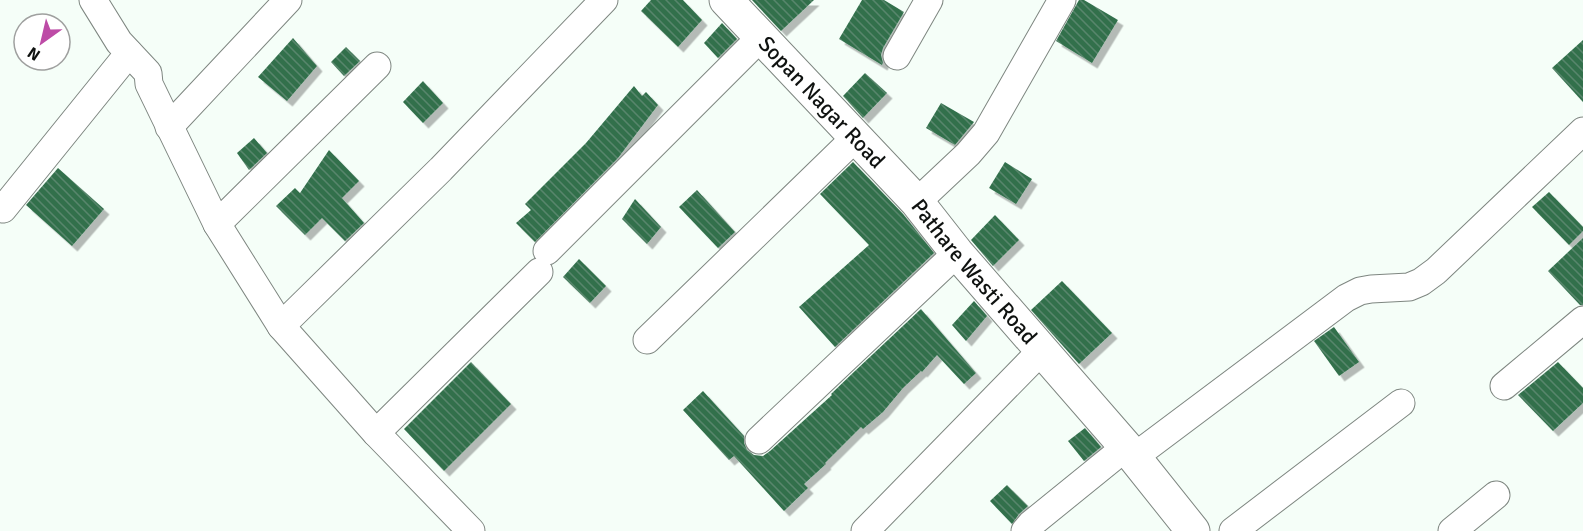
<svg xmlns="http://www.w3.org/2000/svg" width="1583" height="531" font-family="Signika,sans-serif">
<defs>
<pattern id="building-back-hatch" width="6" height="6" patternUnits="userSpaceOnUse" patternTransform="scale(1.5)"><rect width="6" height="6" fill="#31704c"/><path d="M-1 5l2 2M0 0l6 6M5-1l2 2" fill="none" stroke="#59866c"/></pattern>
<filter id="shadow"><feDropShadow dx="5.5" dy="5.5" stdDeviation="0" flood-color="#0004"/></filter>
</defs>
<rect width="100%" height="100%" fill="#f5fef8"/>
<g fill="url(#building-back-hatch)" filter="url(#shadow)">
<path d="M651 0H683L702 20 678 47 641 11Z"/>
<path d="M752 0H814L781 31Z"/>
<path d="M862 0H884L904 12 883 48 881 55 883 63 882 65 839 39Z"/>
<path d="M1079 0H1084L1118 20 1092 63 1056 41Z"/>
<path d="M722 23 737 39 718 58 704 43Z"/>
<path d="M293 38 317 66 287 101 258 77Z"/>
<path d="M1583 40V102L1552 68Z"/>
<path d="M346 47 360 61 344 76 331 62Z"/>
<path d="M865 73 887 93 863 118 843 96Z"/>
<path d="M423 81 443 103 423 123 403 102Z"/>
<path d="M634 86 642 96 646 92 658 105 618 158 535 242 516 223 531 210 525 204 586 143Z"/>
<path d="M941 103 974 122 955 145 926 128Z"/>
<path d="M254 138 267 153 249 170 237 153Z"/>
<path d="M329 150 359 181 342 198 364 223 345 241 322 218 305 235 276 206 295 188 300 193Z"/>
<path d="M853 162 903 214 934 253 835 347 799 307 869 245 820 194Z"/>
<path d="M1005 162 1032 179 1016 204 989 188Z"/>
<path d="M58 168 104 209 72 246 26 205Z"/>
<path d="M697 190 735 232 718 248 679 207Z"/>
<path d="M1549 192 1583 227V231L1569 245 1532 207Z"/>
<path d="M635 199 661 227 647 244 622 219Z"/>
<path d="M995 215 1019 240 993 266 971 240Z"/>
<path d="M1583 238V305H1580L1548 271Z"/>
<path d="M579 259 606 286 590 303 563 277Z"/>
<path d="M1062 281 1112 333 1079 364 1031 310Z"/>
<path d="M974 301 987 316 966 341 952 325Z"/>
<path d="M921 309 976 373 964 384 937 355 922 372 921 371 903 388 883 412 863 429 861 427 825 463 826 464 804 484 808 488 784 511 734 456 729 460 683 410 703 391 744 436V443L747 450 754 455 763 456 770 451 832 395 831 394 856 370Z"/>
<path d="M1334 327 1359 362 1339 376 1314 341Z"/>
<path d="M471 362 511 404 444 471 404 429Z"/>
<path d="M1558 362 1583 388V403L1553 431 1518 395Z"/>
<path d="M1085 428 1101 447 1084 461 1068 441Z"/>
<path d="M1007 485 1028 506 1019 514 1012 524 990 501Z"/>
</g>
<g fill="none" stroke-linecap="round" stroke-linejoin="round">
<defs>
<g id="minor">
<path d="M93 0 119 42 148 73 149 84 217 224 281 326 376 433 471 531"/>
<path d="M897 56 929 0"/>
<path d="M169 127 288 0"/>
<path d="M917 202 968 154 986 133 1062 0"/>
<path d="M3 209 129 53"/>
<path d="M217 224 377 66"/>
<path d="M547 251 761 37"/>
<path d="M281 326 441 169 604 0"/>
<path d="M647 340 855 138"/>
<path d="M1504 386 1583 320"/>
<path d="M376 433 539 272"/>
<path d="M759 440 957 253"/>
<path d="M1134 457 1346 298 1360 291 1371 289 1409 287 1421 282 1436 271 1583 131"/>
<path d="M865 531 1042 350"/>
<path d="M1025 531 1031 524 1126 447"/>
<path d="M1233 531 1401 403"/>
<path d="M1452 531 1496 495"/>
</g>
<g id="tertiary">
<path id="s1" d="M726 0 917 202 957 253 1126 447 1193 531"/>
</g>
</defs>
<use href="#minor" stroke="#7e8680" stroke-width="29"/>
<use href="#tertiary" stroke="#7e8680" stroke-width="35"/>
<use href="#minor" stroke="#fff" stroke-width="27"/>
<use href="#tertiary" stroke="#fff" stroke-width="33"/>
</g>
<g text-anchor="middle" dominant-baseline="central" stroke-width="4.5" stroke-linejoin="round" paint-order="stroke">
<g font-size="22" fill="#0f1210" stroke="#fff">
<text stroke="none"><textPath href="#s1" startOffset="140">Sopan Nagar Road</textPath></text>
<text stroke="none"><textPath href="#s1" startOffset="368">Pathare Wasti Road</textPath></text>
</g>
</g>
<g transform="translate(42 42) rotate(214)"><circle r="28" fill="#ffffff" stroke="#9fa09f" stroke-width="1.5"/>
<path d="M0-4.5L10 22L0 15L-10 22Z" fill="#bd4ba6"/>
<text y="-9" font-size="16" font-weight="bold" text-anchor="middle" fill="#0f1210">N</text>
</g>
</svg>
